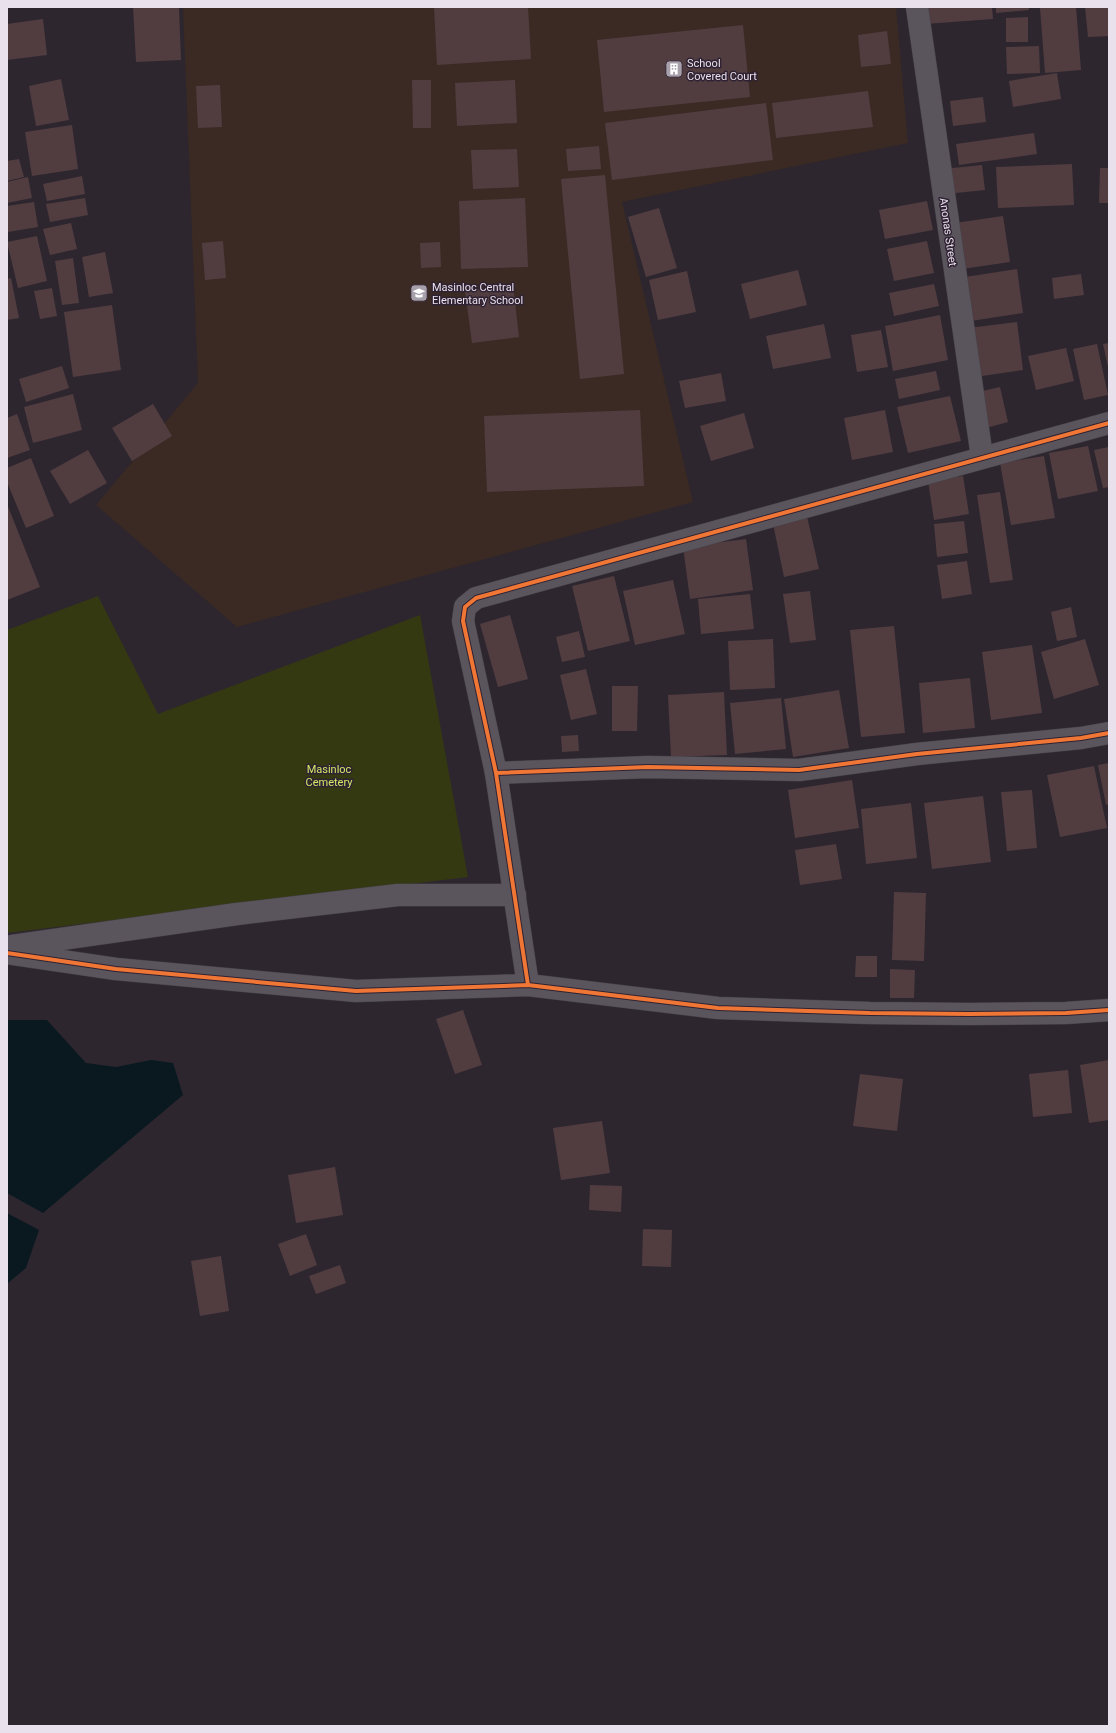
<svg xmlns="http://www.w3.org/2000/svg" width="1116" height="1733" font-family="Roboto,sans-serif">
<rect width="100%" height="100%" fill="#2d262f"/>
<path fill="#3a2a23" d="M183 7H896L908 143 622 202 693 502 237 627 96 505 198 383Z"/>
<path fill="#343912" d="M98 596 158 714 420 615 468 877 7 933V630Z"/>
<g fill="#0a1920">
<path d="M7 1020H47L86 1063 116 1067 151 1060 173 1063 183 1095 43 1213 7 1193Z"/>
<path d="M7 1213 39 1230 26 1268 7 1284Z"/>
</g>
<g fill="#513d40">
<path d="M133 7H179L181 60 136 62Z"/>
<path d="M434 7H528L531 59 437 65Z"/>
<path d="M924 7H992L993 19 925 24Z"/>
<path d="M996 7H1029V10L996 13Z"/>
<path d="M1076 7 1081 70 1045 73 1040 8Z"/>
<path d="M1085 7H1109V36L1088 37Z"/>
<path d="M1028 17V42H1006V18Z"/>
<path d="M43 19 47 55 7 60V24Z"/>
<path d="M743 25 750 97 604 112 597 40Z"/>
<path d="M887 31 891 64 861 67 858 35Z"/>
<path d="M1039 46 1040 73 1007 74 1006 47Z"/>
<path d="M1057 73 1061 99 1013 107 1009 81Z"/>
<path d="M61 79 69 120 36 126 29 86Z"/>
<path d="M412 80H431V128H413Z"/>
<path d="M515 80 517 123 457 126 455 83Z"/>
<path d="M220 85 222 127 198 128 196 86Z"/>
<path d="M868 91 873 127 776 138 772 103Z"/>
<path d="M983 97 986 122 953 126 950 101Z"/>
<path d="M766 103 773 160 612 180 605 123Z"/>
<path d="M72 125 78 169 32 176 25 132Z"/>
<path d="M1034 133 1037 154 959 165 956 144Z"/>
<path d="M599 146 601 169 568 171 566 149Z"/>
<path d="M517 149 519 187 473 189 471 150Z"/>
<path d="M19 159 24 177 7 181V161Z"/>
<path d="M1072 164 1074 205 998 208 996 167Z"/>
<path d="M982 165 985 190 946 194 943 169Z"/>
<path d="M1100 168H1109V203H1099Z"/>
<path d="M605 175 624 374 580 379 561 179Z"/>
<path d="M82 176 85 194 47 201 43 184Z"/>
<path d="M28 177 32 198 7 203V182Z"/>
<path d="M85 198 88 215 50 222 46 204Z"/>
<path d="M525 198 528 267 461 269 459 201Z"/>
<path d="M927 201 933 230 885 239 879 210Z"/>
<path d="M34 202 38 227 8 232 7 206Z"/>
<path d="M659 208 677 268 646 277 628 217Z"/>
<path d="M1003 216 1010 262 962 269 955 223Z"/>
<path d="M71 223 77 249 50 255 43 229Z"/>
<path d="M37 236 47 281 18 288 7 242Z"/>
<path d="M223 241 226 278 205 280 202 243Z"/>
<path d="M927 241 934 273 894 281 887 249Z"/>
<path d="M440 242 441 267 421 268 420 243Z"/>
<path d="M105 252 113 293 89 297 82 257Z"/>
<path d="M73 258 79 303 62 305 55 261Z"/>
<path d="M1017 269 1023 313 971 321 965 277Z"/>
<path d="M798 270 807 305 750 319 741 284Z"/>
<path d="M687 271 696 312 658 320 649 280Z"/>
<path d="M1081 274 1084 295 1054 299 1052 278Z"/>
<path d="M11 278 19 318 7 320V279Z"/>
<path d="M934 284 939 306 894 316 889 293Z"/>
<path d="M513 285 519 337 472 343 465 291Z"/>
<path d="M52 288 57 316 40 319 34 291Z"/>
<path d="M112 305 121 370 73 377 64 312Z"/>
<path d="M940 315 948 360 893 371 885 326Z"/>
<path d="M1017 322 1023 370 975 377 968 328Z"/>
<path d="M824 324 831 358 773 369 766 336Z"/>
<path d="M881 330 888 367 857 372 851 335Z"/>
<path d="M1109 343V367H1108L1103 344Z"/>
<path d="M1097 344 1108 395 1084 400 1073 349Z"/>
<path d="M1066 348 1074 381 1036 390 1028 356Z"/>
<path d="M62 366 69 388 26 402 19 379Z"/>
<path d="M936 371 940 390 899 399 895 379Z"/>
<path d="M721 373 726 401 685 408 679 381Z"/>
<path d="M1000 387 1008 422 986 428 978 392Z"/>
<path d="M73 394 82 430 33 443 24 407Z"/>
<path d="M950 396 961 441 908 453 897 407Z"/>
<path d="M153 404 172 436 132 461 112 428Z"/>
<path d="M640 410 644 486 487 492 484 416Z"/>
<path d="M885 410 893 452 852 460 844 418Z"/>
<path d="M744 413 754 448 711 461 700 426Z"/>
<path d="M17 414 30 450 7 458V418Z"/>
<path d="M1088 446 1098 491 1058 499 1049 453Z"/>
<path d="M1109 447V487L1103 488 1094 450Z"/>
<path d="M88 450 107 483 70 504 50 471Z"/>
<path d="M1044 456 1055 518 1011 525 1000 463Z"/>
<path d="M31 458 54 516 26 528 7 482V468Z"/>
<path d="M963 476 969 514 934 520 928 481Z"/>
<path d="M1000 492 1013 580 990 583 977 495Z"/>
<path d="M7 504 40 587 7 600Z"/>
<path d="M806 512 819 569 784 577 772 519Z"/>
<path d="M964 521 968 553 937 557 934 524Z"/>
<path d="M746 539 753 590 690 599 683 547Z"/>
<path d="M967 561 972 594 942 599 937 565Z"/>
<path d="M614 576 630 641 588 651 572 586Z"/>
<path d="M673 580 685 634 635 645 623 591Z"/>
<path d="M810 591 816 640 790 643 783 594Z"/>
<path d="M750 594 754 629 701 634 698 599Z"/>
<path d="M1071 607 1077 637 1057 641 1051 612Z"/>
<path d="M510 615 528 679 498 687 480 624Z"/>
<path d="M894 626 905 733 861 737 850 630Z"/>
<path d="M579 631 585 657 562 662 556 637Z"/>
<path d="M773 639 775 688 730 690 728 641Z"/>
<path d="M1085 639 1099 685 1054 699 1041 652Z"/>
<path d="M1032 645 1042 713 991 720 982 652Z"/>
<path d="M586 669 597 714 571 720 560 675Z"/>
<path d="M970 678 975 728 923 733 919 683Z"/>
<path d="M612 686H638L637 731H612Z"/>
<path d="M839 690 849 748 793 757 784 699Z"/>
<path d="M724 692 727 755 671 757 668 695Z"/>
<path d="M781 698 786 749 735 754 730 703Z"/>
<path d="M578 735 579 751 562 752 561 736Z"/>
<path d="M1109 763V804L1106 805 1098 765Z"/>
<path d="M1094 766 1107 828 1060 837 1047 775Z"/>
<path d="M852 780 859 828 795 838 788 790Z"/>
<path d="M1032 790 1037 848 1007 851 1001 792Z"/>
<path d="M983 796 991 862 932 869 924 803Z"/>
<path d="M911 803 917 858 866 864 861 809Z"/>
<path d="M836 844 842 879 800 885 795 850Z"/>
<path d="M894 892 926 893 924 961 892 960Z"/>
<path d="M856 956H877V977H855Z"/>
<path d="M890 969 915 970 914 998H890Z"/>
<path d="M463 1010 482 1065 455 1074 436 1019Z"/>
<path d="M1109 1060V1120L1089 1123 1080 1065Z"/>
<path d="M1068 1070 1072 1113 1033 1117 1029 1074Z"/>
<path d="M860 1074 903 1079 897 1131 853 1126Z"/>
<path d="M602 1121 610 1173 561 1180 553 1128Z"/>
<path d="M335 1167 343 1215 296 1223 288 1175Z"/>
<path d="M590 1185 622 1186 621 1212 589 1210Z"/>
<path d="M643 1229 672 1230 671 1267 642 1266Z"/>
<path d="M306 1234 317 1265 290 1276 278 1244Z"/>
<path d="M221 1256 229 1311 200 1316 191 1261Z"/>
<path d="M340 1265 346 1283 316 1294 309 1276Z"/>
</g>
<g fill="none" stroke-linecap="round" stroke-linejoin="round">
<defs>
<g id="minor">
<path d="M917 7 982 457"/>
<path d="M496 773 648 767 799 770 917 754 1081 738 1109 733"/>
<path d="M12 946 237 914 398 895H515"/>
<path d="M7 953 116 969 356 991 528 985 718 1008 870 1013 970 1014 1066 1013 1109 1010"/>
<path d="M528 985 496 773 463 621 465 607 476 598 1109 423"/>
</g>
</defs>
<use href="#minor" stroke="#47424a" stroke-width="23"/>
<use href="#minor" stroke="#5a555c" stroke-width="22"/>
<defs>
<g id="cycleway">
<path d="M496 773 648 767 799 770 917 754 1081 738 1109 733"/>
<path d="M7 953 116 969 356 991 528 985 718 1008 870 1013 970 1014 1066 1013 1109 1010"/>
<path d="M528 985 496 773 463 621 465 607 476 598 1109 423"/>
</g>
</defs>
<use href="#cycleway" stroke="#2f2233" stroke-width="6"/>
<use href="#cycleway" stroke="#f07635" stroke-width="4"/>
</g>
<defs>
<symbol id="building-square" viewBox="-11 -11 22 22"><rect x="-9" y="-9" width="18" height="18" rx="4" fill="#a7a0aa" stroke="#2f2233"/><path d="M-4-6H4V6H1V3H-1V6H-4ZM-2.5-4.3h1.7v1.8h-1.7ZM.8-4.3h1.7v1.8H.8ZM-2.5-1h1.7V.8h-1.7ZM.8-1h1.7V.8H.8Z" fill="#fff"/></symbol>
<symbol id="school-square" viewBox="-11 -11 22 22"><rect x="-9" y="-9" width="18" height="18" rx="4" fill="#a7a0aa" stroke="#2f2233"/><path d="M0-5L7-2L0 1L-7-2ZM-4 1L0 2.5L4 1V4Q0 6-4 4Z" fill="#fff"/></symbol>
</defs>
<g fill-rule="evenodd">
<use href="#building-square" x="664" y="59" width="20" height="20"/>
<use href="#school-square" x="409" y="283" width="20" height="20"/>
</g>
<g text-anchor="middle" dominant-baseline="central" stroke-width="3" stroke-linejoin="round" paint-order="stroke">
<g font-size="11" fill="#e9e1ec" stroke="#2f2233" text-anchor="start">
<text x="687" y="63">School<tspan x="687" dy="13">Covered Court</tspan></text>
<text x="432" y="287">Masinloc Central<tspan x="432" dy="13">Elementary School</tspan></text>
</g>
<g font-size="11" fill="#e9e1ec" stroke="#2f2233">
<text transform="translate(948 232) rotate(82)">Anonas Street</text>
</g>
<g font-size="11" fill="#d1e965" stroke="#2f2233">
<text x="329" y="769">Masinloc<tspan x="329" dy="13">Cemetery</tspan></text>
</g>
</g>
<rect width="1116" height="1733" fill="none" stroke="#e9e1ec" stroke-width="16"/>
</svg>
